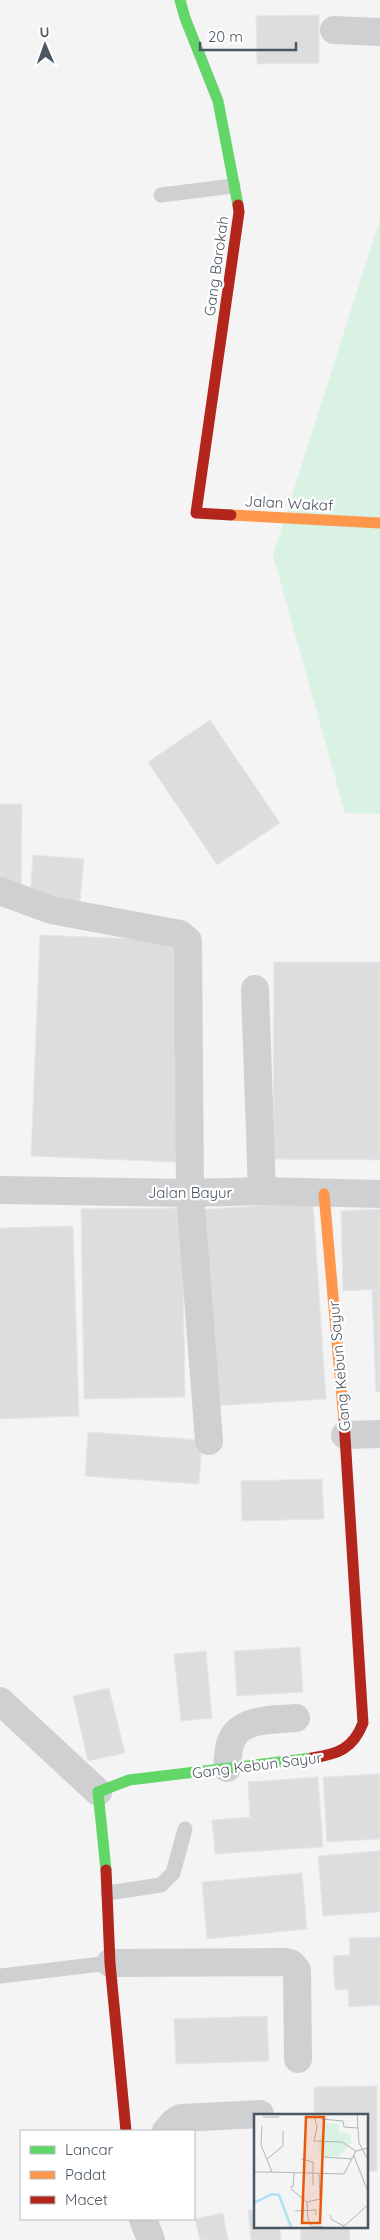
<svg xmlns="http://www.w3.org/2000/svg" width="380" height="2240" font-family="Quicksand,sans-serif">
<rect width="100%" height="100%" fill="#f4f4f4"/>
<path fill="#d9f2e3" d="M380 219V814L345 813 273 555Z"/>
<g fill="#ddddde" stroke="#e5e6e7">
<path d="M319 15V63L257 64 256 16Z"/>
<path d="M210 720 280 823 217 865 148 762Z"/>
<path d="M0 804H22L21 884H0Z"/>
<path d="M33 855 84 859 80 901 30 897Z"/>
<path d="M40 935 185 941 176 1162 31 1156Z"/>
<path d="M274 962H380V1160L273 1159Z"/>
<path d="M313 1202 326 1399 212 1406 198 1210Z"/>
<path d="M182 1208 185 1397 84 1399 81 1209Z"/>
<path d="M380 1209V1289L343 1291 341 1211Z"/>
<path d="M73 1226 79 1416 0 1419V1228Z"/>
<path d="M380 1289V1392H376L372 1290Z"/>
<path d="M88 1432 202 1440 199 1484 85 1476Z"/>
<path d="M322 1479 324 1519 242 1521 241 1481Z"/>
<path d="M300 1647 303 1692 237 1696 234 1651Z"/>
<path d="M206 1651 212 1718 181 1721 174 1654Z"/>
<path d="M109 1688 125 1753 88 1761 73 1696Z"/>
<path d="M380 1774V1839L327 1842 323 1777Z"/>
<path d="M318 1777 323 1847 215 1854 212 1820 250 1817 248 1782Z"/>
<path d="M380 1851V1912L323 1916 318 1856Z"/>
<path d="M302 1873 307 1929 207 1939 202 1882Z"/>
<path d="M380 1937V2005L349 2007 348 1989 335 1990 333 1956 350 1955 349 1938Z"/>
<path d="M267 2016 269 2061 176 2064 174 2019Z"/>
<path d="M377 2086V2171H366V2115H314V2087Z"/>
<path d="M248 2210H255V2226H280L281 2240H251Z"/>
<path d="M223 2213 228 2240H200L195 2219Z"/>
<path d="M300 2226H349L350 2240H301Z"/>
</g>
<g fill="none" stroke-linecap="round" stroke-linejoin="round">
<g stroke="#ced0d2" stroke-width="15">
<path d="M161 195 233 186"/>
<path d="M108 1893 161 1885 173 1873 185 1829"/>
<path d="M0 1976 110 1963"/>
</g>
<g stroke="#ced0d2" stroke-width="28">
<path d="M334 30 380 32"/>
<path d="M0 891 51 910 180 934 188 941 190 1193 209 1441"/>
<path d="M255 989 262 1191"/>
<path d="M0 1190 190 1193 262 1191 380 1194"/>
<path d="M345 1435 380 1434"/>
<path d="M0 1701 98 1792"/>
<path d="M227 1768C228 1760 228 1752 230 1744 238 1717 274 1720 296 1718"/>
<path d="M110 1963 286 1962 292 1964 297 1970 298 2059"/>
<path d="M166 2131 174 2122 181 2118 260 2114"/>
<path d="M143 2219 151 2240"/>
</g>
<g stroke="#63d668" stroke-width="11">
<path d="M180 0 185 18 218 101 238 205"/>
<path d="M106 1870 98 1792 129 1780 312 1758"/>
</g>
<g stroke="#ff974d" stroke-width="11">
<path d="M231 515 380 523"/>
<path d="M324 1194 344 1421"/>
</g>
<g stroke="#b3261e" stroke-width="11">
<path d="M231 515 196 513 239 212 238 205"/>
<path d="M312 1758C338 1754 353 1749 363 1723L344 1421"/>
<path d="M106 1870 110 1963 126 2131"/>
</g>
</g>
<g text-anchor="middle" dominant-baseline="central" stroke-width="4.5" stroke-linejoin="round" paint-order="stroke">
<g font-size="15" fill="#4a5661" stroke="#fff">
<text transform="translate(216 266) rotate(-82)">Gang Barokah</text>
<text transform="translate(289 503) rotate(3)">Jalan Wakaf</text>
<text x="190" y="1192">Jalan Bayur</text>
<text transform="translate(339 1366) rotate(-95)">Gang Kebun Sayur</text>
<text transform="translate(257 1765) rotate(-7)">Gang Kebun Sayur</text>
</g>
</g>
<g transform="translate(254 2114)">
<rect width="114" height="114" fill="#f4f4f4"/>
<path d="M71 9 85 10V18L97 20V29L84 43 67 42 64 30Z" fill="#d9f2e3"/>
<path fill="none" stroke="#aee2f0" stroke-width="2.5" d="M0 89 18 80 25 81 37 113"/>
<path fill="none" stroke="#b0b5b9" stroke-width="1" d="M60 0 63 13 60 27 88 28 102 37M103 0 105 29 114 46M9 3H25M67 5 89 7 90 13 104 14M8 12 7 31 18 58 90 60 102 37 114 34M100 42 114 78M70 43 98 45M13 45 29 32V17M47 45 59 48V71M0 58H18M65 60 66 85 53 88 54 105 57 112 70 113M36 73H39L40 59M37 75 53 88M41 97 62 96V101M76 101 78 106 90 112M89 113 114 91"/>
<path fill="#e8590c" fill-opacity="0.15" stroke="#e8590c" stroke-width="2.5" d="M52 3H70L66 109H48Z"/>
<rect width="114" height="114" fill="none" stroke="#4a5661" stroke-width="2.5"/>
</g>
<rect x="20" y="2130" width="175" height="90" fill="#ffffff" stroke="#b7bbc0"/>
<rect x="30" y="2146" width="25" height="8" fill="#63d668" stroke="#b7bbc0"/>
<text x="65" y="2155" font-size="15" fill="#4a5661">Lancar</text>
<rect x="30" y="2171" width="25" height="8" fill="#ff974d" stroke="#b7bbc0"/>
<text x="65" y="2180" font-size="15" fill="#4a5661">Padat</text>
<rect x="30" y="2196" width="25" height="8" fill="#b3261e" stroke="#b7bbc0"/>
<text x="65" y="2205" font-size="15" fill="#4a5661">Macet</text>
<g transform="translate(45 45) rotate(358)" stroke="#ffffff" stroke-width="4" paint-order="stroke">
<path d="M0-4L9 19L0 12L-9 19Z" fill="#4a5661"/>
<text y="-8" font-size="14" font-weight="bold" text-anchor="middle" fill="#4a5661">U</text>
</g>
<path d="M200 42v8h96v-8" fill="none" stroke="#4a5661" stroke-width="2.5"/>
<text x="208" y="42" font-size="15" fill="#4a5661" stroke="#ffffff" stroke-width="4" paint-order="stroke">20 m</text>
</svg>
